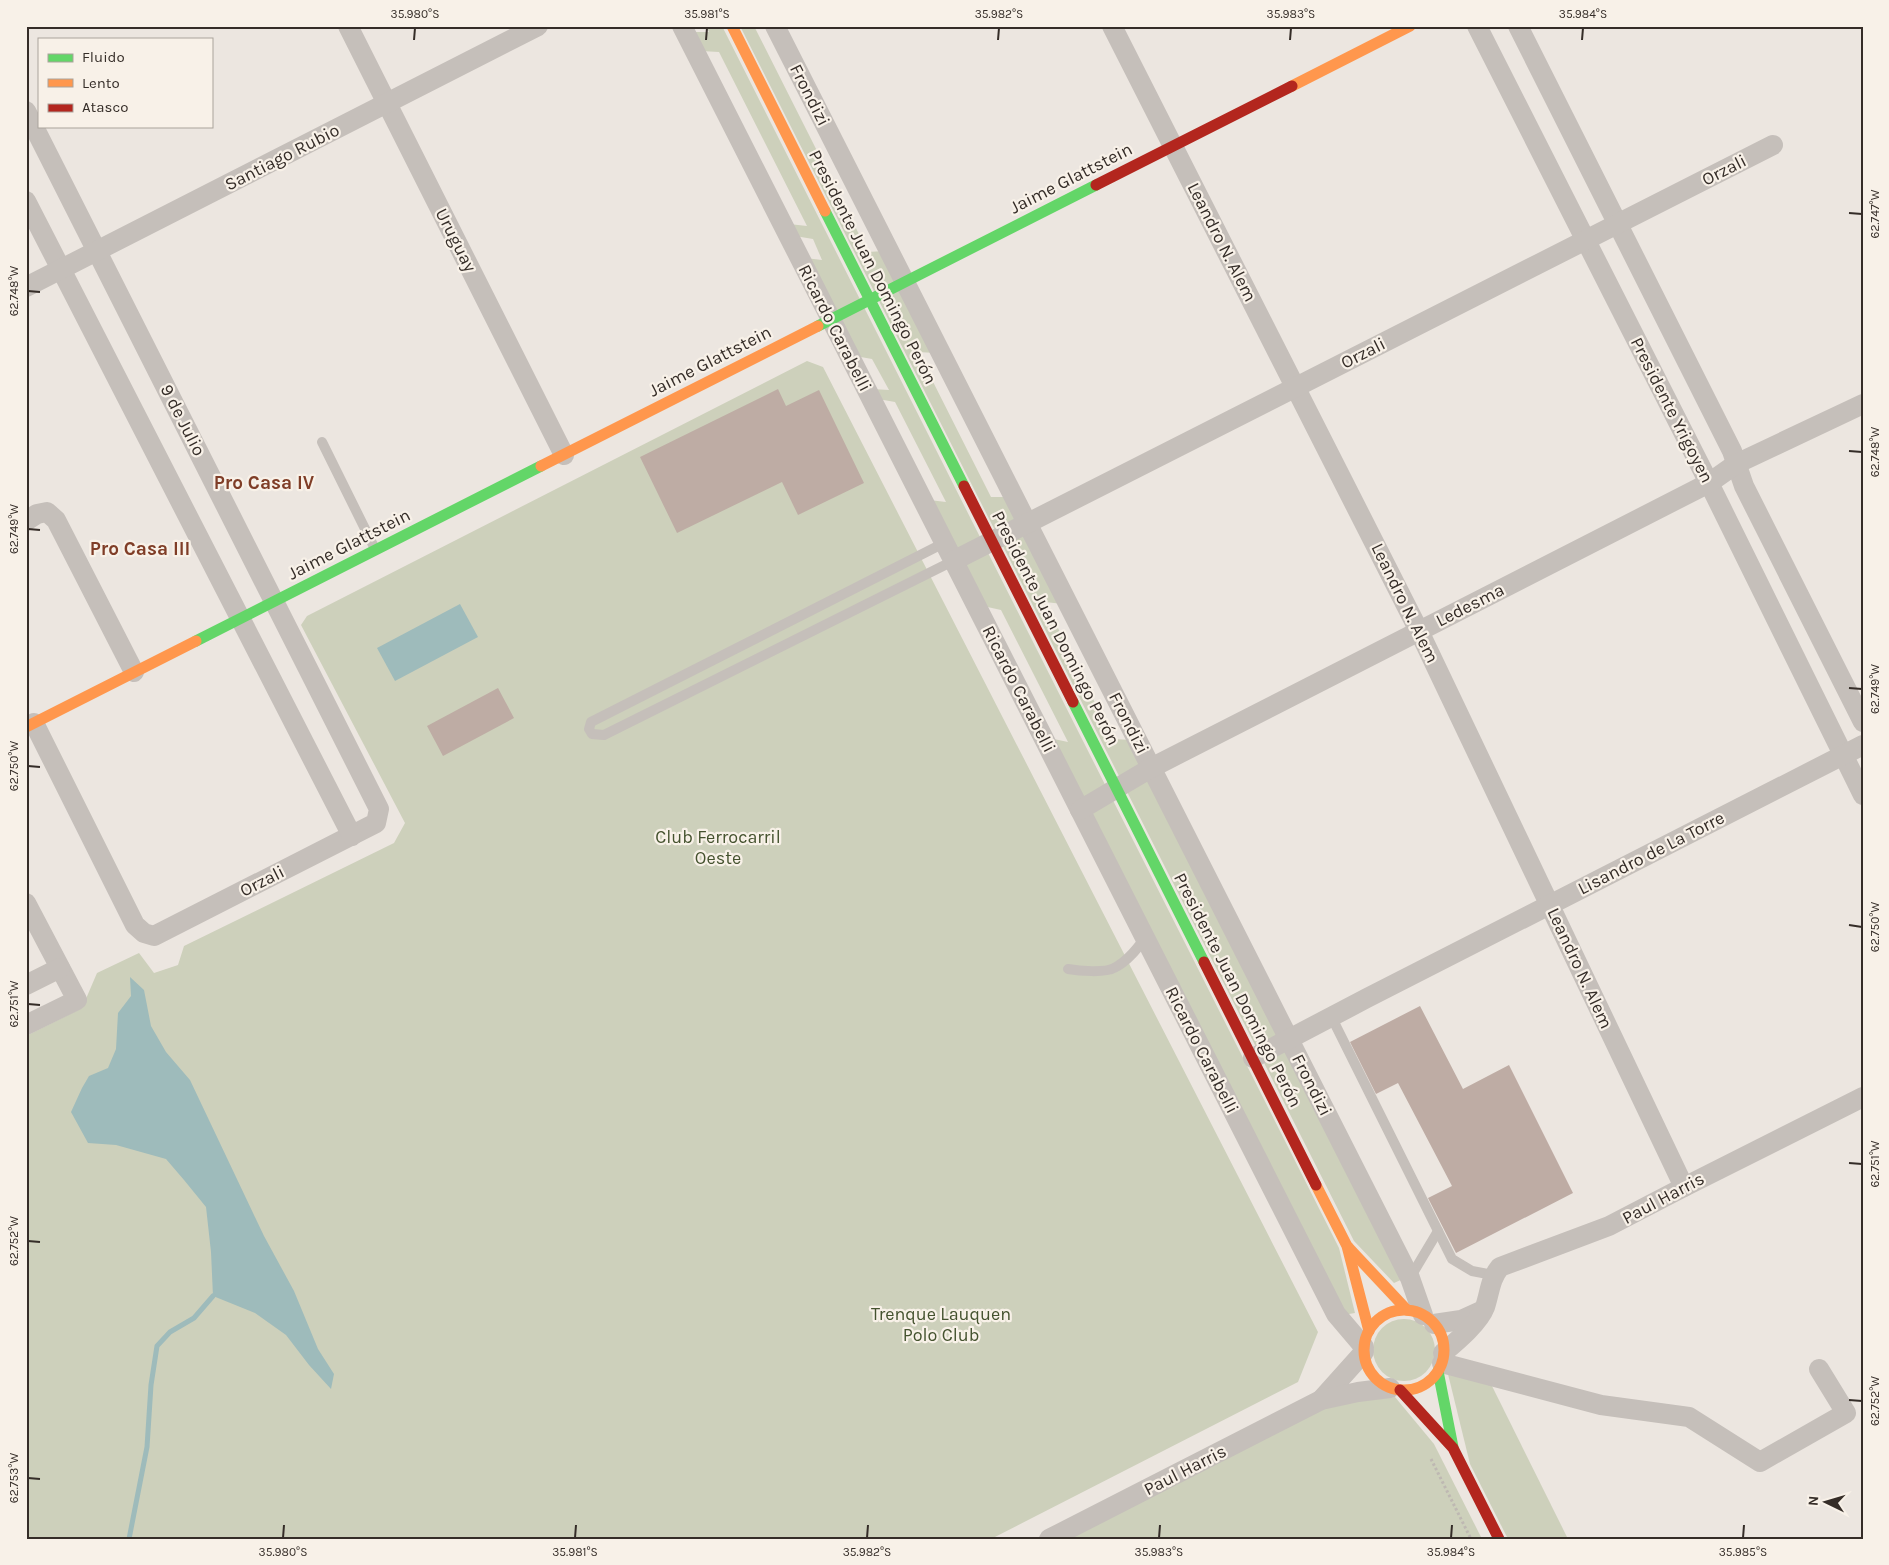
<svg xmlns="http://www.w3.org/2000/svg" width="1889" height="1565" font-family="Karla,sans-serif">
<rect width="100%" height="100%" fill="#ece6e0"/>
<g fill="#cdd0bb">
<path d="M706 26H722L1339 1248 1355 1313 1343 1315 1049 738 1068 742 1001 610 983 606 929 500 946 502 895 402 878 399 872 389 889 390 872 359 855 356 805 258 822 260 813 239 795 236 789 224 807 226 719 52 701 51 691 32H709Z"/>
<path d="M740 26H754L868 252 884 251 935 353 918 352 991 497H1009L1063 604 1045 602 1113 739 1132 740 1405 1278 1394 1283 1354 1241Z"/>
<path d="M807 361 823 367 1318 1332 1298 1382 991 1539H26V1036L82 1008 97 973 139 953 154 973 178 965 184 946 394 843 405 823 301 625 307 616Z"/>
<circle cx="1404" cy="1350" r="31"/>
<path d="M1447 1370 1490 1382 1568 1539H1508L1470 1464Z"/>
<path d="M1395 1397 1434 1444 1482 1539H1064L1327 1404Z"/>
</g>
<g fill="#9ebbbb">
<path d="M460 604 478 637 395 681 377 648Z"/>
<path d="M130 977 144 990 151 1026 166 1052 190 1080 264 1236 294 1291 318 1349 334 1374 331 1389 309 1365 286 1335 255 1313 213 1296 211 1252 206 1207 184 1180 166 1159 116 1145 88 1143 71 1112 82 1088 89 1076 108 1068 116 1049 118 1013 131 996Z"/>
</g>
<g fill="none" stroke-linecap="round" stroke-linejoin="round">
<path stroke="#9ebbbb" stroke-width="5" d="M129 1539 147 1447 151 1385 157 1346 170 1332 194 1318 213 1296"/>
</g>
<g fill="#beaca4">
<path d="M778 389 786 406 819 390 864 483 798 515 782 482 677 533 640 457Z"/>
<path d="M498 688 514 718 443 756 427 726Z"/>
<path d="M1420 1006 1463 1089 1509 1065 1573 1193 1456 1253 1428 1198 1452 1186 1398 1083 1376 1094 1350 1042Z"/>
</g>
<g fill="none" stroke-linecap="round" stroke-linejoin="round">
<path stroke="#beb8b2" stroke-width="3" stroke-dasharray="2.5 2.5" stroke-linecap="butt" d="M1431 1459 1471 1539"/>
<g stroke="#c5bfba" stroke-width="10">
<path d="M322 442 375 549"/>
<path d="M944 543 591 722 589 729 592 734 604 735 953 561"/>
<path d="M1068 969C1079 971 1105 973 1114 968 1127 962 1137 949 1145 938"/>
<path d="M1331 1016 1452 1259 1472 1271 1493 1275"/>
<path d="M1410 1278 1438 1231"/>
</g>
<g stroke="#c5bfba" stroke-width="20">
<path d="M348 26 564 455"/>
<path d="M682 26 1336 1314 1364 1347"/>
<path d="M775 26 1410 1278 1423 1315"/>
<path d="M1112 26 1419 631 1684 1187"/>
<path d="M1477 26 1709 483 1863 795"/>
<path d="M1518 26 1732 451 1744 486 1863 722"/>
<path d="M26 111 379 809 376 823 154 936 144 933 135 925 34 723"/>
<path d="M26 201 352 836"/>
<path d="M26 287 538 26"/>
<path d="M26 521 37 514 47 512 56 520 134 672"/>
<path d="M953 561 1773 145"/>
<path d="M1080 810 1151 768 1709 483 1736 464 1863 404"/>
<path d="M26 903 77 1000 26 1025"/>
<path d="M26 985 60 968"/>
<path d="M1253 1058 1367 998 1863 745"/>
<path d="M1434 1324 1461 1320 1483 1310"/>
<path d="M1443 1353C1456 1342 1479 1323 1485 1307 1490 1292 1490 1279 1500 1267L1609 1226 1684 1187 1863 1097"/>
<path d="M1442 1363 1601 1405 1689 1417 1760 1462 1846 1413 1819 1369"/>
<path d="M1321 1400 1364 1352"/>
<path d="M1049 1539 1321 1400 1358 1392 1390 1388"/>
</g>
<g stroke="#63d668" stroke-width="11">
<path d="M825 211 964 486"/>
<path d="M818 326 1096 185"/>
<path d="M196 641 541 466"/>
<path d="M1073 702 1204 962"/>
<path d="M1438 1371 1453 1447"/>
</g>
<g stroke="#ff974d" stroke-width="11">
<path d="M732 26 825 211"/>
<path d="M1292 86 1410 26"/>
<path d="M541 466 818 326"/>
<path d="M26 727 196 641"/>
<path d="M1316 1185 1347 1246 1369 1331"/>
<path d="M1348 1247 1407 1310"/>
<circle cx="1404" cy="1350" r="40"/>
</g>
<g stroke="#b3261e" stroke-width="11">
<path d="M1096 185 1292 86"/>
<path d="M964 486 1073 702"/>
<path d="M1204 962 1316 1185"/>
<path d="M1400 1390 1453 1448 1499 1539"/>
</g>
</g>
<path fill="none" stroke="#352d28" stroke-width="2" d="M414 40 415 28M706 40 707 28M998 40 999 28M1290 40 1291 28M1582 40 1583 28M1849 213 1862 214M28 291 40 292M1849 451 1862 452M28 529 40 530M1849 688 1862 689M28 766 40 767M1849 925 1862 927M28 1004 40 1005M1849 1163 1862 1164M28 1241 40 1242M1849 1400 1862 1401M28 1478 40 1479M283 1538 284 1525M575 1538 576 1525M867 1538 868 1525M1159 1538 1160 1525M1451 1538 1452 1525M1743 1538 1744 1525"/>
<g text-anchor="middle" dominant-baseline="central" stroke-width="4.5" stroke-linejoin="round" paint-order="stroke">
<g font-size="18" fill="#352d28" stroke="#f8f1e8">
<text transform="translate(810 95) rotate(63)">Frondizi</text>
<text transform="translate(282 157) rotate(-27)">Santiago Rubio</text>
<text transform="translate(1724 170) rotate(-27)">Orzali</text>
<text transform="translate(1071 178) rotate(-27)">Jaime Glattstein</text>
<text transform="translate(456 240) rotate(63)">Uruguay</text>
<text transform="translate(1222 242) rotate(63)">Leandro N. Alem</text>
<text transform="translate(873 267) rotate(63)">Presidente Juan Domingo Perón</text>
<text transform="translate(835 328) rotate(63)">Ricardo Carabelli</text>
<text transform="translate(1363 353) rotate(-27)">Orzali</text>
<text transform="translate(710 361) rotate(-27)">Jaime Glattstein</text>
<text transform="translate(1672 410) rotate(63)">Presidente Yrigoyen</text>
<text transform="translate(183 420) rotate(63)">9 de Julio</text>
<text transform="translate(349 544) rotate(-27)">Jaime Glattstein</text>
<text transform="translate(1405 603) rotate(64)">Leandro N. Alem</text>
<text transform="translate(1470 605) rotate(-27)">Ledesma</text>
<text transform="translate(1056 628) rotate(63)">Presidente Juan Domingo Perón</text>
<text transform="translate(1019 689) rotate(63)">Ricardo Carabelli</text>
<text transform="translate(1129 723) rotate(63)">Frondizi</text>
<text transform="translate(1651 853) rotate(-27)">Lisandro de La Torre</text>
<text transform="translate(262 881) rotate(-27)">Orzali</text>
<text transform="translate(1580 968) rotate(65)">Leandro N. Alem</text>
<text transform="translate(1238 990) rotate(63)">Presidente Juan Domingo Perón</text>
<text transform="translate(1202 1050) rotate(63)">Ricardo Carabelli</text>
<text transform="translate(1312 1085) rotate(63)">Frondizi</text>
<text transform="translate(1663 1198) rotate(-28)">Paul Harris</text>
<text transform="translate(1185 1470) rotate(-27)">Paul Harris</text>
</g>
<g font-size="18" fill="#44522e" stroke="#f8f1e8">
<text x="718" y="837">Club Ferrocarril<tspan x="718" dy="21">Oeste</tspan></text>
<text x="941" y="1314">Trenque Lauquen<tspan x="941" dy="21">Polo Club</tspan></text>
</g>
<g font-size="19" font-weight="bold" fill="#7f3d27" stroke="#f8f1e8">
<text x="264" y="483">Pro Casa IV</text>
<text x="140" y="549">Pro Casa III</text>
</g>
</g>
<rect width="1889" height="1565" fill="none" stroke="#f8f1e8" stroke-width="55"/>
<rect x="38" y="38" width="175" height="90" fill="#f8f1e8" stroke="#aaa39b"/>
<rect x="48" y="54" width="25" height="8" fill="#63d668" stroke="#aaa39b"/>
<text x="82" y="62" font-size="15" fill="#352d28">Fluido</text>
<rect x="48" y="79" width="25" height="8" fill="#ff974d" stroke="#aaa39b"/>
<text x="82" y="88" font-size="15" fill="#352d28">Lento</text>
<rect x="48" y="104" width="25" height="8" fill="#b3261e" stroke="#aaa39b"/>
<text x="82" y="112" font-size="15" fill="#352d28">Atasco</text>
<g transform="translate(1826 1502) rotate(275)" stroke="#f8f1e8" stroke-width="4" paint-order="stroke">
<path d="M0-4L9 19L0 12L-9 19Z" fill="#352d28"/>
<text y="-8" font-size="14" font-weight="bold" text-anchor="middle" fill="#352d28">N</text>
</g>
<rect x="28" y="28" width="1834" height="1510" fill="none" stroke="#352d28" stroke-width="2"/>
<g font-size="12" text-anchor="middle" fill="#352d28">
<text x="415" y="18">35.980°S</text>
<text x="707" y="18">35.981°S</text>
<text x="999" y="18">35.982°S</text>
<text x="1291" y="18">35.983°S</text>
<text x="1583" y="18">35.984°S</text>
<text transform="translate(1875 214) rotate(-90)" y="4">62.747°W</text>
<text transform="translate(14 291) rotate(-90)" y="4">62.748°W</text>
<text transform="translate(1875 452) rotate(-90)" y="4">62.748°W</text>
<text transform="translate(14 529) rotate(-90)" y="4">62.749°W</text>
<text transform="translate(1875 689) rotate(-90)" y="4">62.749°W</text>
<text transform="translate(14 766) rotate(-90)" y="4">62.750°W</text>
<text transform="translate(1875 927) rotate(-90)" y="4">62.750°W</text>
<text transform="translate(14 1004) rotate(-90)" y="4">62.751°W</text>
<text transform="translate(1875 1164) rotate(-90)" y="4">62.751°W</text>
<text transform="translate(14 1241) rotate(-90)" y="4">62.752°W</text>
<text transform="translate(1875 1401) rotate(-90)" y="4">62.752°W</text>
<text transform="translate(14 1478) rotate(-90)" y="4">62.753°W</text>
<text x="283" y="1556">35.980°S</text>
<text x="575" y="1556">35.981°S</text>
<text x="867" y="1556">35.982°S</text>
<text x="1159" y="1556">35.983°S</text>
<text x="1451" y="1556">35.984°S</text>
<text x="1743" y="1556">35.985°S</text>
</g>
</svg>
